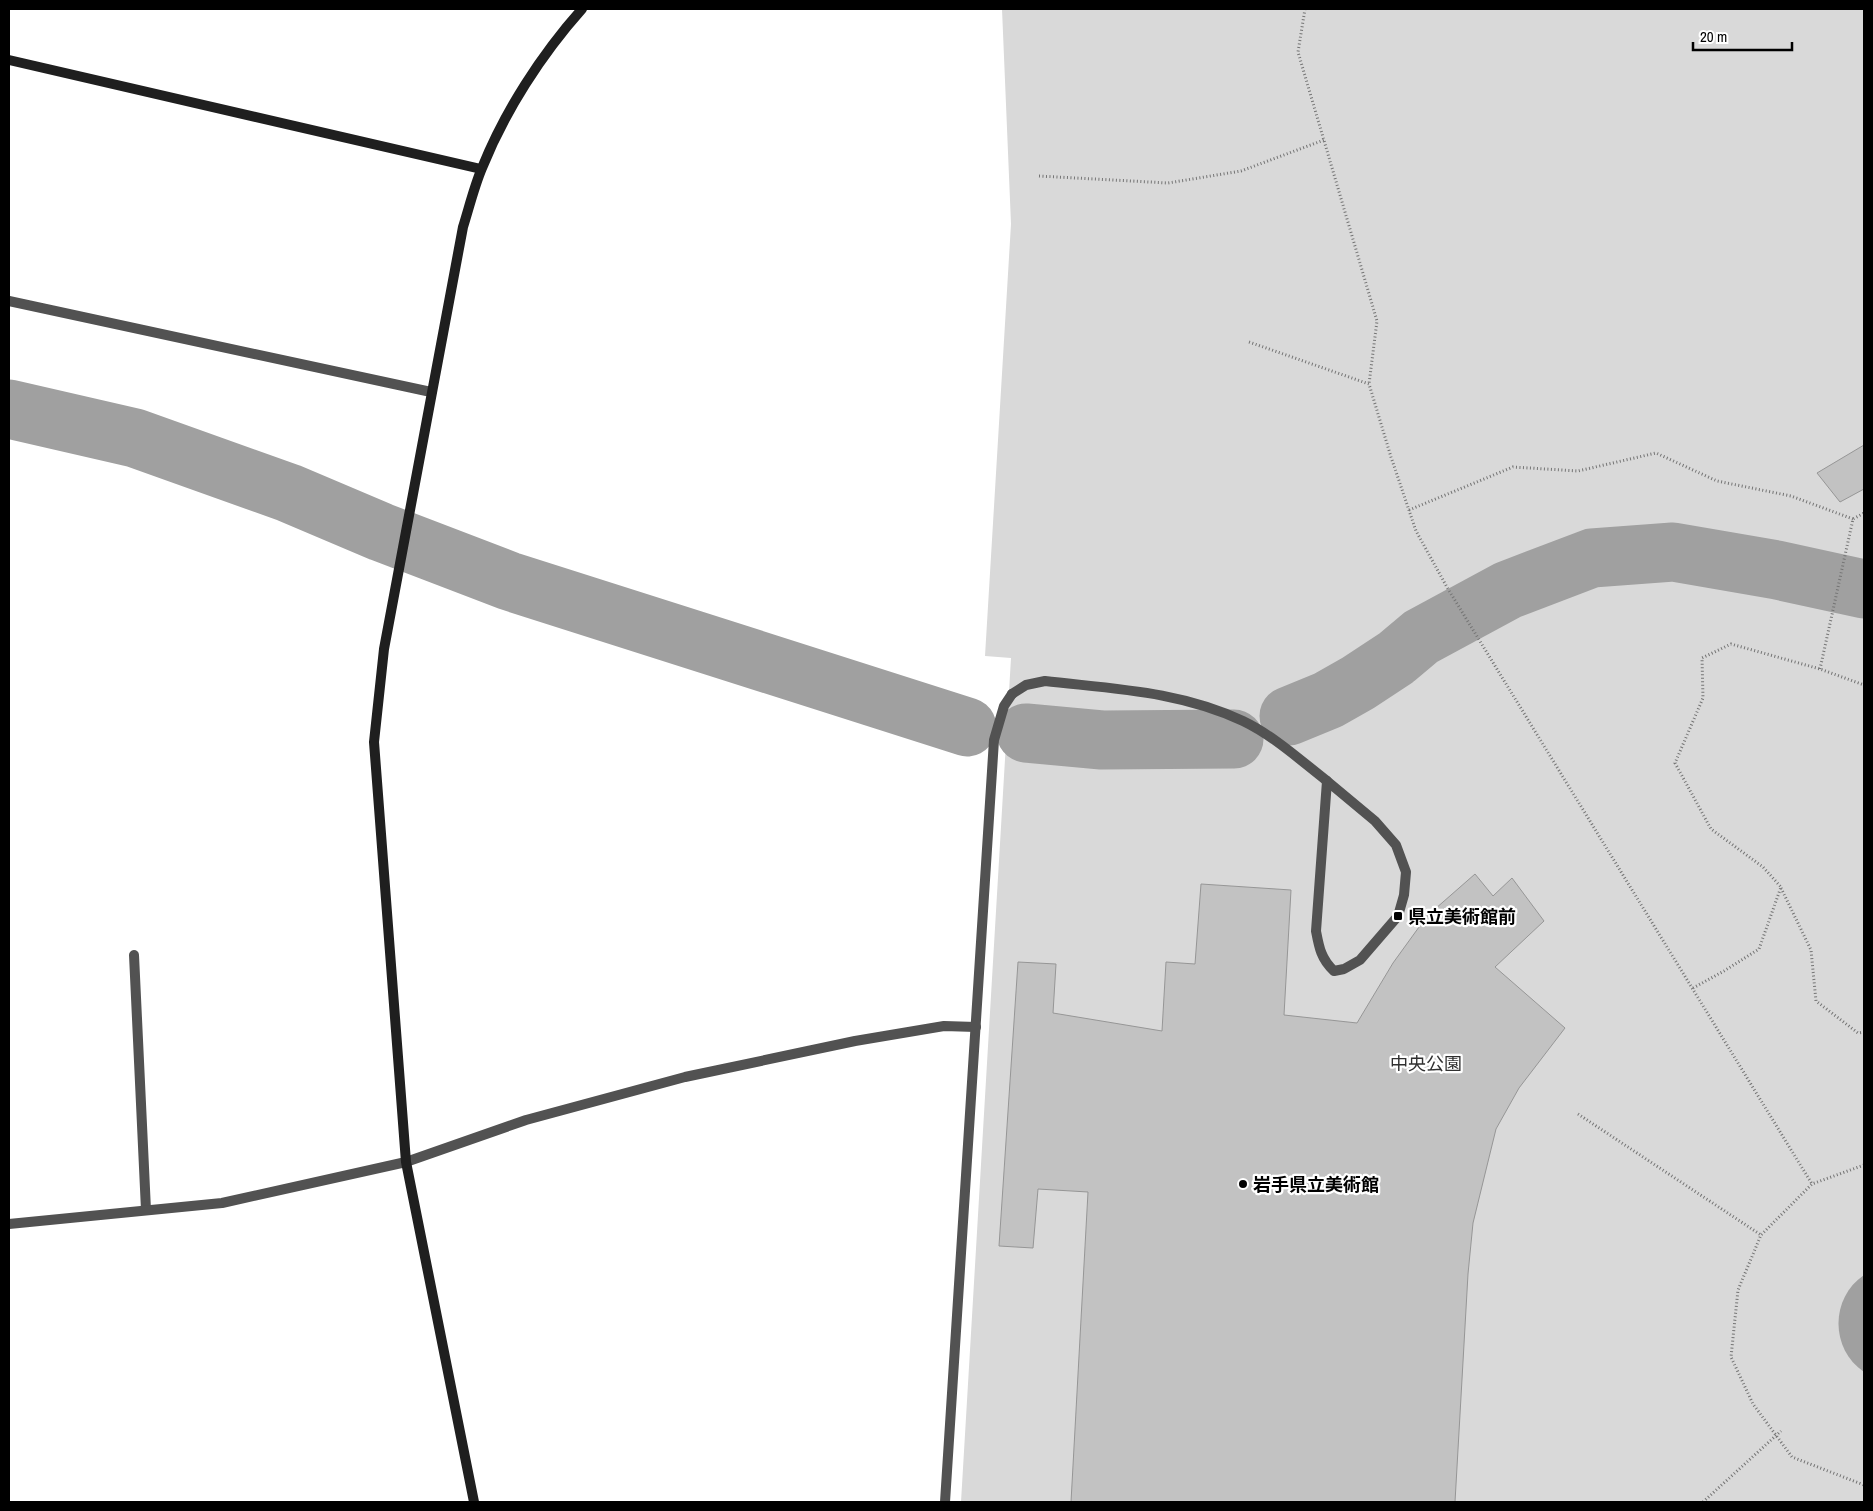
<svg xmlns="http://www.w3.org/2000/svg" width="1873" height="1511" font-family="'Archivo Narrow','Noto Sans JP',sans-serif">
<rect width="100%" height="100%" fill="#fff"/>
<path fill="#d9d9d9" d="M1002 9H1864V1502H961L1011 658 985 656 1011 224Z"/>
<path fill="#a0a0a0" d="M1864 1275V1372C1830 1349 1830 1298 1864 1275Z"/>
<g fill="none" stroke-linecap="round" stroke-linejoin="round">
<g stroke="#a0a0a0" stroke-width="59">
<path d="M9 409 135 438 289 493 381 532 509 581 967 727"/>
<path d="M1289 716 1328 700 1358 683 1396 658 1421 637 1508 590 1592 558 1673 552 1777 570 1864 589"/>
<path d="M1026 733 1102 740 1234 739"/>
</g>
</g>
<g fill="#c2c2c2" stroke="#969696">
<path d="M1864 445V489L1840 502 1817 473Z"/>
<path d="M1475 874 1493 896 1512 878 1544 921 1495 967 1565 1028 1519 1088 1496 1129 1484 1178 1473 1223 1468 1274 1455 1502H1071L1088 1192 1038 1189 1033 1248 999 1246 1018 962 1056 964 1053 1013 1162 1031 1166 962 1195 964 1201 884 1291 890 1284 1015 1357 1023 1393 963 1427 916Z"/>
</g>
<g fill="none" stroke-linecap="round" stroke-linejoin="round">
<g stroke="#747474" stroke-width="3" stroke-dasharray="1 2.5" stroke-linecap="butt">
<path d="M1305 9 1298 52 1377 321 1369 384"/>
<path d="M1039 176 1168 183 1241 171 1324 140"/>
<path d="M1249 342 1369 384 1391 457 1416 531 1448 589 1812 1184"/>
<path d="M1409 510 1513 467 1578 471 1656 453 1717 481 1791 496 1853 519"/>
<path d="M1820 669 1853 519 1864 513"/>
<path d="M1781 888 1811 950 1816 1001 1858 1033 1864 1032"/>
<path d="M1693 988 1724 971 1759 949 1781 887 1763 867 1711 829 1675 763 1703 698 1702 658 1731 644 1820 669 1864 685"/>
<path d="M1578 1114 1761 1235"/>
<path d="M1864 1165 1812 1184 1761 1235 1738 1290 1731 1357 1753 1404 1792 1457 1864 1485"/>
<path d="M1703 1502 1781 1431"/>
</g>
<g stroke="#525252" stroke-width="10">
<path d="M1012 694 1026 685 1045 681C1114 689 1179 691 1243 721 1274 736 1300 760 1327 781"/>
<path d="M1327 781 1375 821 1396 845 1406 872 1404 895 1398 916 1360 960 1344 969 1334 971C1321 959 1319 947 1316 931Z"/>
</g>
<g stroke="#525252" stroke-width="10">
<path d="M9 301 431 392"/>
<path d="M134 955 146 1210"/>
<path d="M9 1224 222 1203 406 1162 526 1120 685 1077 855 1041 944 1026 976 1027"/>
<path d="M945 1502 994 740 1004 706 1012 694"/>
</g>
<g stroke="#1f1f1f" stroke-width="10">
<path d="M9 60 481 169"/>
<path d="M474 1502 406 1162 374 742 384 649 463 227C469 208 474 187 482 168 505 111 541 55 582 9"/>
</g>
</g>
<g fill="#000" stroke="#fff" stroke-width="2">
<rect x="1393" y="911" width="10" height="10" rx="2.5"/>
<circle cx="1243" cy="1184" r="5"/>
</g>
<g text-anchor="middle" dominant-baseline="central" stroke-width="4.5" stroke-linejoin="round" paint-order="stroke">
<g font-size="18" font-weight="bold" fill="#000" stroke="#fff" text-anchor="start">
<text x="1408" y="916">県立美術館前</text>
<text x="1253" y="1184">岩手県立美術館</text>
</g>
<g font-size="18" fill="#303030" stroke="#fff">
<text x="1426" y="1063">中央公園</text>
</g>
</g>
<rect width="1873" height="1511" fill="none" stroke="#000000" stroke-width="20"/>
<path d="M1693 42v8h99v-8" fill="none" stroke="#000000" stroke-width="2.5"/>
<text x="1700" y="42" font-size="15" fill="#000000" stroke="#ffffff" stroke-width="4" paint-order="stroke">20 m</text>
</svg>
